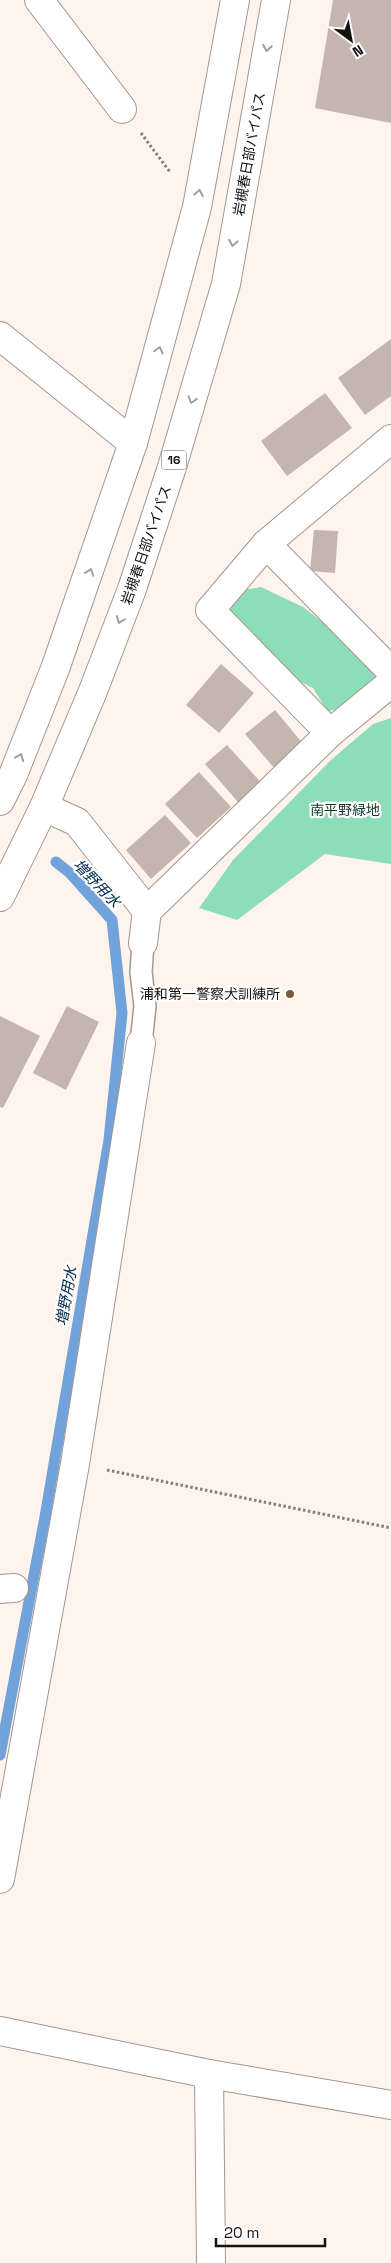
<svg xmlns="http://www.w3.org/2000/svg" width="391" height="2263" font-family="'Space Grotesk','Noto Sans JP',sans-serif">
<rect width="100%" height="100%" fill="#fff3ed"/>
<g fill="#8dddb8">
<path d="M261 587 303 607 334 631 378 675 356 701 328 712 313 688 292 678 228 610 243 590Z"/>
<path d="M391 718V864L325 854 237 920 199 908 233 860 331 760 373 724Z"/>
</g>
<g fill="none" stroke-linecap="round" stroke-linejoin="round">
<path stroke="#71a3da" stroke-width="11" d="M0 1755 45 1517 109 1140 122 1013 112 920 70 873 56 862"/>
</g>
<g fill="#c4b5b0">
<path d="M333 0H391V123L315 108Z"/>
<path d="M391 339V396L365 415 338 378Z"/>
<path d="M325 393 352 428 287 476 261 441Z"/>
<path d="M314 530 338 531 335 573 310 571Z"/>
<path d="M221 664 254 693 219 733 186 705Z"/>
<path d="M275 710 304 745 275 769 245 734Z"/>
<path d="M227 745 267 789 244 809 205 764Z"/>
<path d="M199 772 231 807 197 838 165 804Z"/>
<path d="M165 815 191 843 151 879 126 850Z"/>
<path d="M67 1006 99 1022 66 1090 33 1073Z"/>
<path d="M0 1016 40 1036 3 1108 0 1107Z"/>
</g>
<g fill="none" stroke-linecap="round" stroke-linejoin="round">
<defs>
<path id="service" d="M141 1043 145 1006 141 972 143 943"/>
<g id="minor">
<path d="M39 0 122 109"/>
<path d="M0 336 133 443"/>
<path d="M266 544 391 671"/>
<path d="M330 733 210 610 266 544 391 439"/>
<path d="M44 807 77 822 147 911 330 733 391 683"/>
<path d="M143 943 147 911"/>
<path d="M0 1589 14 1588"/>
<path d="M0 1879 75 1464 141 1043"/>
<path d="M0 2031 209 2074 391 2105"/>
<path d="M209 2074 211 2263"/>
</g>
<g id="trunk">
<path d="M0 801 13 775 55 669 133 443 197 207 235 0"/>
<path d="M0 897 44 807 93 691 132 589 172 467 226 284 276 0"/>
</g>
</defs>
<use href="#service" stroke="#a39790" stroke-width="24"/>
<use href="#minor" stroke="#a39790" stroke-width="30"/>
<use href="#trunk" stroke="#a39790" stroke-width="30"/>
<g stroke="#857d79" stroke-width="3" stroke-dasharray="2.5 2.5" stroke-linecap="butt">
<path d="M141 133 170 172"/>
<path d="M107 1470 391 1528"/>
</g>
<use href="#service" stroke="#fff" stroke-width="21"/>
<use href="#minor" stroke="#fff" stroke-width="28"/>
<use href="#trunk" stroke="#fff" stroke-width="28"/>
</g>
<defs><path id="oneway-chevron" d="M-2-3.5L2.5 0L-2 3.5" fill="none" stroke-width="1.6" stroke-linecap="round" stroke-linejoin="round" transform="scale(1.25)"/></defs>
<g stroke="#a1a09f">
<use href="#oneway-chevron" transform="translate(267 48) rotate(100)"/>
<use href="#oneway-chevron" transform="translate(199 193) rotate(-79)"/>
<use href="#oneway-chevron" transform="translate(233 243) rotate(100)"/>
<use href="#oneway-chevron" transform="translate(159 350) rotate(-75)"/>
<use href="#oneway-chevron" transform="translate(192 400) rotate(107)"/>
<use href="#oneway-chevron" transform="translate(90 572) rotate(-71)"/>
<use href="#oneway-chevron" transform="translate(120 620) rotate(111)"/>
<use href="#oneway-chevron" transform="translate(20 757) rotate(-68)"/>
</g>
<circle fill="#775d2f" stroke="#fff" stroke-width="2" cx="290" cy="994" r="5"/>
<g text-anchor="middle" dominant-baseline="central" stroke-width="4.5" stroke-linejoin="round" paint-order="stroke">
<rect fill="#fff" stroke="#5b5856" stroke-width="1" x="161.5" y="450.5" width="25" height="19" rx="4"/>
<g font-size="12" font-weight="bold" fill="#15110e">
<text x="174" y="460">16</text>
</g>
<g font-size="14" fill="#15110e" stroke="#fff">
<text transform="translate(249 154) rotate(-80)">岩槻春日部バイパス</text>
<text transform="translate(146 545) rotate(-71)">岩槻春日部バイパス</text>
</g>
<g font-size="14" fill="#133829" stroke="#fff">
<text x="345" y="810">南平野緑地</text>
</g>
<g font-size="14" fill="#15110e" stroke="#fff" text-anchor="end">
<text x="280" y="994">浦和第一警察犬訓練所</text>
</g>
<g font-size="15" font-style="italic" fill="#062b4e" stroke="#fff">
<text transform="translate(97 883) rotate(46)">増野用水</text>
<text transform="translate(66 1296) rotate(-80)">増野用水</text>
</g>
</g>
<g transform="translate(351 40) rotate(148)" stroke="#ffffff" stroke-width="4" paint-order="stroke">
<path d="M0-4L9 19L0 12L-9 19Z" fill="#15110e"/>
<text y="-8" font-size="14" font-weight="bold" text-anchor="middle" fill="#15110e">N</text>
</g>
<path d="M216 2238v8h109v-8" fill="none" stroke="#15110e" stroke-width="2.5"/>
<text x="224" y="2238" font-size="15" fill="#15110e" stroke="#ffffff" stroke-width="4" paint-order="stroke">20 m</text>
</svg>
